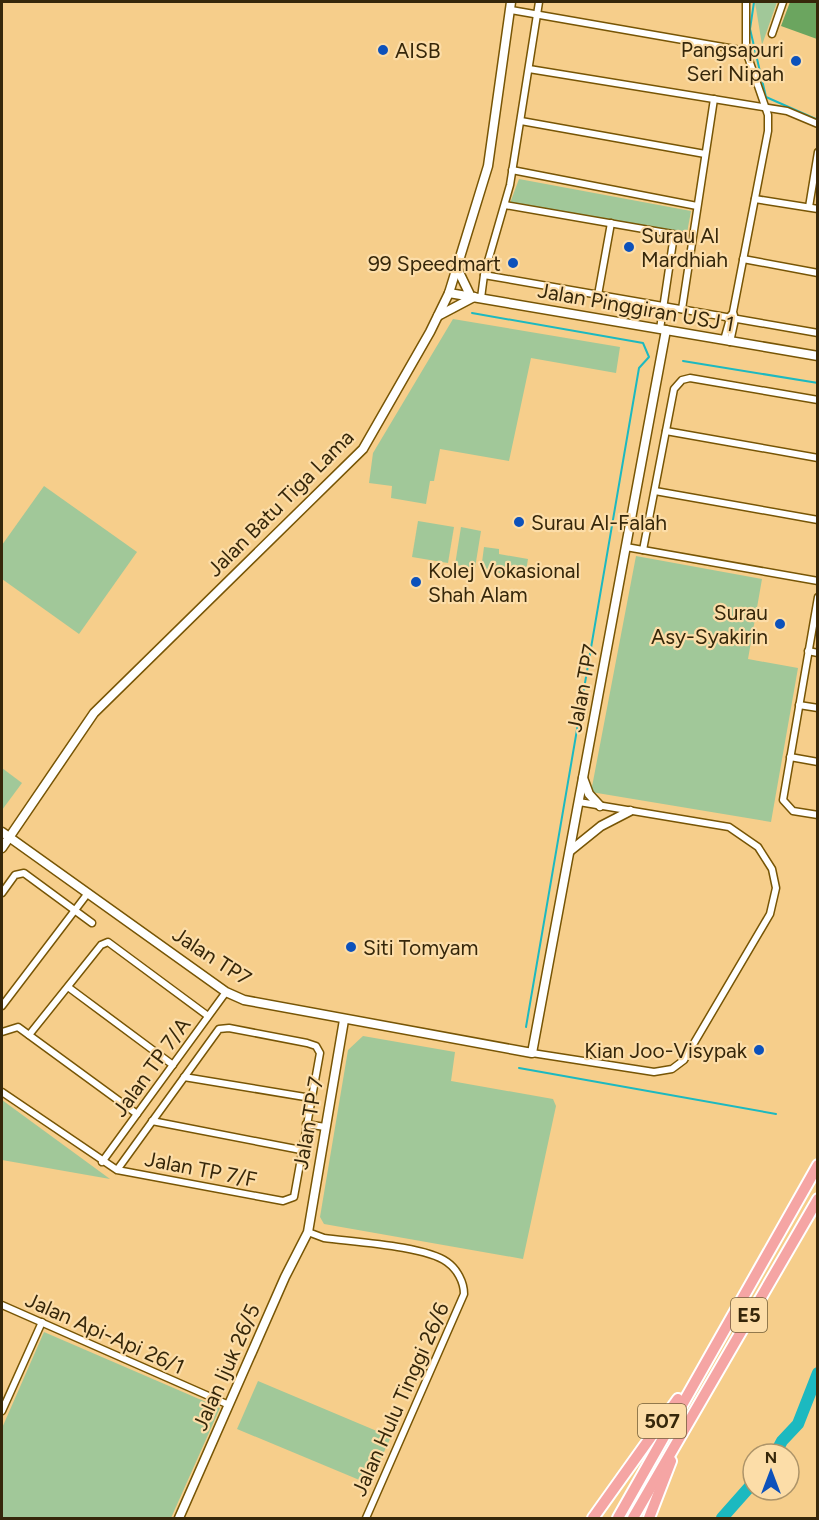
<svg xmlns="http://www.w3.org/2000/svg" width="819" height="1520" font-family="Figtree,sans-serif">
<rect width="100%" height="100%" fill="#f6ce8b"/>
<g fill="#a1c899">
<path d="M755 2H777L762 45Z"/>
<path d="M519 179 691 211 687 233 510 203Z"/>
<path d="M453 319 620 347 616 373 531 358 509 461 440 449 434 481H430L426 504 391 498 392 486 369 483 373 453Z"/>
<path d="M44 486 137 552 79 634 2 579V545Z"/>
<path d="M418 521 454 527 448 563 412 557Z"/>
<path d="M461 527 481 531 475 568 455 565Z"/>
<path d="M484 547 499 549V554L528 559 525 577 481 570Z"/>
<path d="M636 556 762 579 748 659 798 668 771 822 591 792Z"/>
<path d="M2 768 22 783 2 810Z"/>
<path d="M363 1036 455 1052 451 1081 553 1099 556 1106 523 1259 324 1224 320 1217 348 1050Z"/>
<path d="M2 1100 110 1179 2 1160Z"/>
<path d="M44 1332 220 1408 171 1518H2V1428Z"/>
<path d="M258 1381 391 1437 369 1484 237 1429Z"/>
</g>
<path fill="#6ba55f" d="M790 2H817V39L781 26Z"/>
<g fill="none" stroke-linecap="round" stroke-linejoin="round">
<g stroke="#1cb9c0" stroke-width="2">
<path d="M754 2 750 29 766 97 818 120"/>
<path d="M472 313 643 343 649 357 639 368 526 1027"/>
<path d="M683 361 818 383"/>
<path d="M519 1068 776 1114"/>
</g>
<g stroke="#1cb9c0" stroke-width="12">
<path d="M775 1454 782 1441 798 1424 818 1373"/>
<path d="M722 1518 753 1483"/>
</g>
<defs>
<g id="street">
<path d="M511 10 746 51"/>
<path d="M772 34 783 2"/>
<path d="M529 69 787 111 818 124"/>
<path d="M521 121 705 154"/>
<path d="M512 170 697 206"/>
<path d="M755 199 818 209"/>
<path d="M505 205 684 236"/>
<path d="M809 207 818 152"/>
<path d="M743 259 818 273"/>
<path d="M484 275 818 333"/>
<path d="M598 295 611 223"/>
<path d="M481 298 484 275 510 185 539 2"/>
<path d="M682 309 714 99"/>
<path d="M660 329 674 235"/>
<path d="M724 340 731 315"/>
<path d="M730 342 735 319 733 312 768 131V115L746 51V2"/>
<path d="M666 431 818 458"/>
<path d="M655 491 818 520"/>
<path d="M626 547 818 581"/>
<path d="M643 550 674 389 682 380 690 378 818 400"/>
<path d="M818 597 783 800 793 811 818 815"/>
<path d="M808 651 818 653"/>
<path d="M799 705 818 708"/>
<path d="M790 757 818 762"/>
<path d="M2 893 15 875 24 873 92 923"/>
<path d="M68 987 173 1065"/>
<path d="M2 1006 88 893"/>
<path d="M2 1032 18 1027 137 1114"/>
<path d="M29 1035 101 945 108 942 208 1016"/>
<path d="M532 1053 654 1072 672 1069 684 1060 770 914 776 888 772 869 758 847 729 827 579 802"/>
<path d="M184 1077 311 1098"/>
<path d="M2 1092 117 1170 283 1201 294 1197 320 1053 316 1046 307 1043 229 1028 219 1029 117 1170"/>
<path d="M152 1121 301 1150"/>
<path d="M306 1124 325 1127"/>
<path d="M102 1162 226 992"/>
<path d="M308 1232 324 1238C354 1242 425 1246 447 1262 457 1269 464 1282 464 1294L366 1518"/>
<path d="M2 1305 229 1405"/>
<path d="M2 1411 42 1322"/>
</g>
<g id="secondary">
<path d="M457 268 471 297"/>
<path d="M449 293 818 356"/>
<path d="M438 316 474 297"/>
<path d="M583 778 589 794 600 806"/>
<path d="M2 832 226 992 244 1000 532 1053 666 330"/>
<path d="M2 848 94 713 363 449 430 332 449 293 488 166 511 2"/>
<path d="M570 851 601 826 630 811"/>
<path d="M179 1518 285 1277 308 1232 344 1020"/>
</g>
<g id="highway">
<path d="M593 1518 678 1399"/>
<path d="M618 1518 818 1165"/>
<path d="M633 1518 818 1199"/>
<path d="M649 1518 671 1461"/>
</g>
</defs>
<use href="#street" stroke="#775505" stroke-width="9"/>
<use href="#secondary" stroke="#775505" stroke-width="11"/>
<use href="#highway" stroke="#fff" stroke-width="14"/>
<use href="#street" stroke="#fff" stroke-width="6"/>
<use href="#secondary" stroke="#fff" stroke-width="8"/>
<use href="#highway" stroke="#f5a5a4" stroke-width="10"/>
</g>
<g fill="#0c51bb" stroke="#fcdda8" stroke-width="2">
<circle cx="383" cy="50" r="6"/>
<circle cx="796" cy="61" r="6"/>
<circle cx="629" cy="247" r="6"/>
<circle cx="513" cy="263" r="6"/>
<circle cx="519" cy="522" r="6"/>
<circle cx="416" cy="582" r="6"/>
<circle cx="780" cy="624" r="6"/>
<circle cx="351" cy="947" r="6"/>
<circle cx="759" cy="1050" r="6"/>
</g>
<g text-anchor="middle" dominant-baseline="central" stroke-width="4.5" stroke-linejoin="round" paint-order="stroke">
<g fill="#fcdda8" stroke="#715e39" stroke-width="1.5">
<rect x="731" y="1298" width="36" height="34" rx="4.5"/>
<rect x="638" y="1404" width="48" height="34" rx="4.5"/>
</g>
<g font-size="20" font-weight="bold" fill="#36270a">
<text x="749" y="1315">E5</text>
<text x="662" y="1421">507</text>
</g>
<g font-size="21" fill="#36270a" stroke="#fcdda8" text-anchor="start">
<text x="784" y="49" text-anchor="end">Pangsapuri<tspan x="784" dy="24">Seri Nipah</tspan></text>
<text x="395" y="50">AISB</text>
<text x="641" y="235">Surau Al<tspan x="641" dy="24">Mardhiah</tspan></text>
<text x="501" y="263" text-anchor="end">99 Speedmart</text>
<text x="531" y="522">Surau Al-Falah</text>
<text x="428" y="570">Kolej Vokasional<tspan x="428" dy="24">Shah Alam</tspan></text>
<text x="768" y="612" text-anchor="end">Surau<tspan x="768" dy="24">Asy-Syakirin</tspan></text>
<text x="363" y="947">Siti Tomyam</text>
<text x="747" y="1050" text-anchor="end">Kian Joo-Visypak</text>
</g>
<g font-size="21" fill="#36270a" stroke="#fcdda8">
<text transform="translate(636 307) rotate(10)">Jalan Pinggiran USJ 1</text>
<text transform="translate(280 503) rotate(-45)">Jalan Batu Tiga Lama</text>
<text transform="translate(582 688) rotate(-79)">Jalan TP7</text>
<text transform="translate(212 956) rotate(33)">Jalan TP7</text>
<text transform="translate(151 1067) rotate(-54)">Jalan TP 7/A</text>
<text transform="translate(308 1123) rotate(-80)">Jalan TP 7</text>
<text transform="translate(201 1169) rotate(11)">Jalan TP 7/F</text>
<text transform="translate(105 1333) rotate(24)">Jalan Api-Api 26/1</text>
<text transform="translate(226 1367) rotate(-66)">Jalan Ijuk 26/5</text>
<text transform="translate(400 1399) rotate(-66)">Jalan Hulu Tinggi 26/6</text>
</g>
</g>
<rect width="819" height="1520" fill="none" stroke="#36270a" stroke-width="6"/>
<g transform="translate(771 1472)"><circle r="28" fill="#fcdda8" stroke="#ad9469" stroke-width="1.5"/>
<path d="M0-4.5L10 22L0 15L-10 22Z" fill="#0c51bb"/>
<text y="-9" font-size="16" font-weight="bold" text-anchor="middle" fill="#36270a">N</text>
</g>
</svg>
